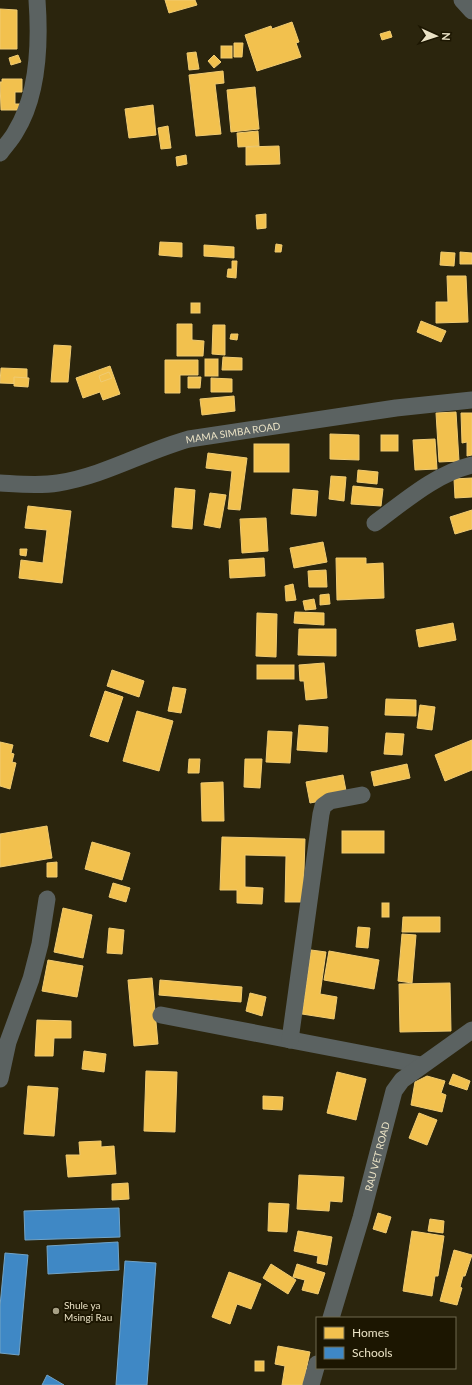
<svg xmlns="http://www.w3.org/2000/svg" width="472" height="1385" font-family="Lato,sans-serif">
<rect width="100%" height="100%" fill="#2b250d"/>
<g fill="#f2c14e" stroke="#f0cb72">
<path d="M165 0H195L197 5 169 13Z"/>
<path d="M0 9 17 10V49H0Z"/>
<path d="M292 22 299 42 296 43 301 57 257 71 245 35 271 26 272 29Z"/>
<path d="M390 31 392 37 382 40 380 34Z"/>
<path d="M234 43H243L242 57H234Z"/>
<rect x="221" y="46" width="11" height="12"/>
<path d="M196 52 199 69 189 70 187 53Z"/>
<path d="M18 55 21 62 11 65 9 58Z"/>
<path d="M214 55 221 62 214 68 208 61Z"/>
<path d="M223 71 224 83 215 84 221 134 196 136 189 75Z"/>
<path d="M2 79H22V92H15V104H22L21 110H1L0 82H2Z"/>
<path d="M255 87 259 129 231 132 227 90Z"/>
<path d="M153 105 156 135 129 138 125 109Z"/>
<path d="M168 126 171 148 161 149 158 128Z"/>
<path d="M258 131 259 146 238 147 237 133Z"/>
<path d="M279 146 280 164 246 165V147Z"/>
<path d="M186 155 187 164 177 166 176 157Z"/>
<path d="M266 214V228L257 229 256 215Z"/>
<path d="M160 242 182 243V257L159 255Z"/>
<path d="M276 244 282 245 281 252H275Z"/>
<path d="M204 245 234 247V258L204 256Z"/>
<path d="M441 252 455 253 454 266 440 265Z"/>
<path d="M460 252 472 253V264H460Z"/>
<path d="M232 261H237L236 278 227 277 228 269H232Z"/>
<path d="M447 276H466L468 322 436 323V302H448Z"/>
<rect x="191" y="303" width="9" height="10"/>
<path d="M421 321 446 331 441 342 417 332Z"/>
<path d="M177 324H192V340L204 341 203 356H177Z"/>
<path d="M213 325H225V355L212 354Z"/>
<path d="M231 334H238L237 340 230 339Z"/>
<path d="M54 345 71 346 68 382H51Z"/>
<path d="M223 357 242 358V370H222Z"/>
<rect x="205" y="359" width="13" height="17"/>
<path d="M165 360H198V375H180V393H165Z"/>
<path d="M110 366 120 394 103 400 100 392 83 398 76 378Z"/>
<path d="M1 368 27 369V384L0 383Z"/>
<path d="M109 372 112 378 101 382 99 376Z"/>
<path d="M14 377 29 378 28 387 14 386Z"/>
<path d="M188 377H201L200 388H188Z"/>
<path d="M211 378 232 379V392H211Z"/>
<path d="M234 396 235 411 202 415 200 399Z"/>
<path d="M456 412 459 461 439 462 436 413Z"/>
<path d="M461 413H472V455L467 456V442L462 443Z"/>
<path d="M330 434 359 435V460L330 459Z"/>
<rect x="381" y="435" width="17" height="16"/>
<path d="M435 439 437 469 415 470 413 440Z"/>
<rect x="254" y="444" width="35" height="28"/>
<path d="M208 453 247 458 240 510 228 509 232 471 206 468Z"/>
<path d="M358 470 378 472 377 484 357 482Z"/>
<path d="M331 476 346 477 344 501 329 499Z"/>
<path d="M472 478V497L455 498 454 479Z"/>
<path d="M353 486 383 489 381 506 351 504Z"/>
<path d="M175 488 195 490 192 529 172 527Z"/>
<path d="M293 489 318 491 316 516 291 514Z"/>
<path d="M210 493 226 495 220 528 204 525Z"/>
<path d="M28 506 71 511 62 583 19 578 21 560 43 563 47 530 25 528Z"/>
<path d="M472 510V529L455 534 450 517Z"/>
<path d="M266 518 268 551 242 553 240 519Z"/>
<path d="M323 542 327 562 294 568 290 548Z"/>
<path d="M20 549H27L26 556 20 555Z"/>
<path d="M264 558 265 576 230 578 229 560Z"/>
<path d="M336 558H366V564L383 563 384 598 337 600Z"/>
<path d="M326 570 327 587H309L308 571Z"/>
<path d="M293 584 296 600 286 601 285 586Z"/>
<path d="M329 594 330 604 320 605V595Z"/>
<path d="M314 599 316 609 305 610 303 601Z"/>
<path d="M295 612 324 613V625L294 623Z"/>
<path d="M257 613 277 614 276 657 256 656Z"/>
<path d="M453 623 456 640 419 647 416 630Z"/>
<path d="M299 629H336V656L298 655Z"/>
<path d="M324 663 327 698 306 700 304 681H300L299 665Z"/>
<rect x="257" y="665" width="37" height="14"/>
<path d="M112 670 144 681 139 697 107 686Z"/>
<path d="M173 687 186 689 181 713 168 711Z"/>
<path d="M105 691 123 697 108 742 90 736Z"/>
<path d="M386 699 416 700V716L385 715Z"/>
<path d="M420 705 435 707 432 730 417 728Z"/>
<path d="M137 711 173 721 159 771 123 761Z"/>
<path d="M299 725 328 727 327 752 297 750Z"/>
<path d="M268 731 292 732 290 763 266 762Z"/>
<path d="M386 733 404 734 402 755 384 754Z"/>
<path d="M472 740V770L445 781 435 755Z"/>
<path d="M0 742 13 745 11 753 14 754 12 762 16 763 10 789 0 786Z"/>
<path d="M189 759H200L199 773H188Z"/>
<path d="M245 759H262L260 788 244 787Z"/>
<path d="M407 764 410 778 374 786 371 772Z"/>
<path d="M343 775 347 796 310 803 306 782Z"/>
<path d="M223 782 224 821H202L201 783Z"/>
<path d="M47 826 52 858 0 867V834Z"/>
<rect x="342" y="831" width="42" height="22"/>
<path d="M222 837 305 839 303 902H285L286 856 245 855V887L263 888 262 904 237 903V890H220Z"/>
<path d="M92 842 130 853 122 880 85 869Z"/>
<path d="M57 862V877H47V863Z"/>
<path d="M113 883 130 888 126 902 109 897Z"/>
<rect x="382" y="903" width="7" height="14"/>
<path d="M63 908 92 915 83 958 54 952Z"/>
<path d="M403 917H440V932H402Z"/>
<path d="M358 927 370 928 368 948 356 947Z"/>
<path d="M109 928 124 930 122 954 107 953Z"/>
<path d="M402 934 416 935 412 983 398 981Z"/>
<path d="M311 950 326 952 320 994 337 997 334 1019 302 1014Z"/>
<path d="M329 951 379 960 374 989 324 980Z"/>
<path d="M48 960 83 966 77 997 42 991Z"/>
<path d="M152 978 158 1044 134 1046 128 980Z"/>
<path d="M160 980 242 987 241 1002 159 995Z"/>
<path d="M450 983 451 1031 400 1032 399 984Z"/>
<path d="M250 993 266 997 262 1016 246 1011Z"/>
<path d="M37 1020 71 1021V1038H54L53 1056H35Z"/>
<path d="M84 1051 106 1054 104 1072 82 1069Z"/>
<path d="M146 1071 177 1072 175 1132 144 1131Z"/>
<path d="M337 1072 366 1079 356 1120 327 1113Z"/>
<path d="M453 1074 470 1081 467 1090 449 1084Z"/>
<path d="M427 1076 445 1081 441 1093 446 1095 442 1112 411 1105 415 1082Z"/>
<path d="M28 1086 58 1088 54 1136 24 1134Z"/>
<path d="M263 1096 283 1097 282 1110 263 1109Z"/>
<path d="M419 1113 437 1120 427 1145 409 1138Z"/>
<path d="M101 1141V1147L114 1146 116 1174 68 1177 66 1155H80L79 1142Z"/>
<path d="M299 1175 344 1177 342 1202 330 1201 329 1211 297 1209Z"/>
<path d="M128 1183 129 1199 112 1200V1184Z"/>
<path d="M269 1203 289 1204 287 1232 268 1231Z"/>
<path d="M378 1213 391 1217 386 1233 373 1229Z"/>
<path d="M430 1219 444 1221 443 1233 428 1231Z"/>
<path d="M298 1231 332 1237 327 1265 317 1263 318 1256 294 1251Z"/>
<path d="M412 1231 444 1236 438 1276H435L432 1296 403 1291Z"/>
<path d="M454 1250 472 1255 465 1276H463L460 1287 462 1288 457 1305 440 1301Z"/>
<path d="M271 1264 296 1280 288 1294 263 1278Z"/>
<path d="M297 1264 325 1273 318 1294 302 1290 305 1280 293 1277Z"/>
<path d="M229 1272 261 1284 251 1309 237 1304 230 1324 212 1317Z"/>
<path d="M278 1346 310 1352 303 1385H282L285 1366 275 1364Z"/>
<rect x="255" y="1361" width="9" height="10"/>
</g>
<g fill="#3f88c5" stroke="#72a3c5">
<path d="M119 1208 120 1237 25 1240 24 1211Z"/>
<path d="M118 1242 119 1270 48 1274 47 1246Z"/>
<path d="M5 1253 28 1255 19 1355 0 1353V1306Z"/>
<path d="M125 1261 156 1263 147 1385H116Z"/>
<path d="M47 1375 64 1385H42Z"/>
</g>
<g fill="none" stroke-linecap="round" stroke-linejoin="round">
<g stroke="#5b6261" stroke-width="17">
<path d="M462 0 472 11"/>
<path d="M0 153C5 146 12 139 16 131 39 94 40 42 37 0"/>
<path id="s1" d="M0 483C19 484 39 486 58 483 104 476 145 451 189 439L396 408 472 400"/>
<path d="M375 523C405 501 435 474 472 465"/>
<path d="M161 1015 421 1065"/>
<path d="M290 1040 321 814 323 806 330 801 362 795"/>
<path d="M0 1079 8 1042 31 979 40 944 47 899"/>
<path id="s2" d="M331 1318 361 1218 394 1091 402 1080 472 1030"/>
<path d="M311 1385 317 1364"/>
</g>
</g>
<circle fill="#a7a085" stroke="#1c1601" stroke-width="1.5" cx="56" cy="1311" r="4"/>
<g text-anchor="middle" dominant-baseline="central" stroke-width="4" stroke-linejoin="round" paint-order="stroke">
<g font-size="10" fill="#eae2c5" stroke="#1c1601">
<text stroke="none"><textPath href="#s1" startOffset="241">MAMA SIMBA ROAD</textPath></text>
<text stroke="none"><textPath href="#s2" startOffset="168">RAU VET ROAD</textPath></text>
</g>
<g font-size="10" fill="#eae2c5" stroke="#1c1601" text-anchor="start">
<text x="64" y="1305">Shule ya<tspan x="64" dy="12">Msingi Rau</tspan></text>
</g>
</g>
<rect x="316" y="1317" width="140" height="52" fill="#1c1601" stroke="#6e684f"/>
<rect x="324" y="1327" width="20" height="12" fill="#f2c14e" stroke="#6e684f"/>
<text x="352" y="1337" font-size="12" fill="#eae2c5">Homes</text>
<rect x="324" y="1347" width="20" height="12" fill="#3f88c5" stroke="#6e684f"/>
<text x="352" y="1357" font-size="12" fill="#eae2c5">Schools</text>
<g transform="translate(436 36) rotate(93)" stroke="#1c1601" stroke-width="3" paint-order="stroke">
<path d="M0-3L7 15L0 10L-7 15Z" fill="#eae2c5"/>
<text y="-6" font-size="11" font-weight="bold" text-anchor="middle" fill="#eae2c5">N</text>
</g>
</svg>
